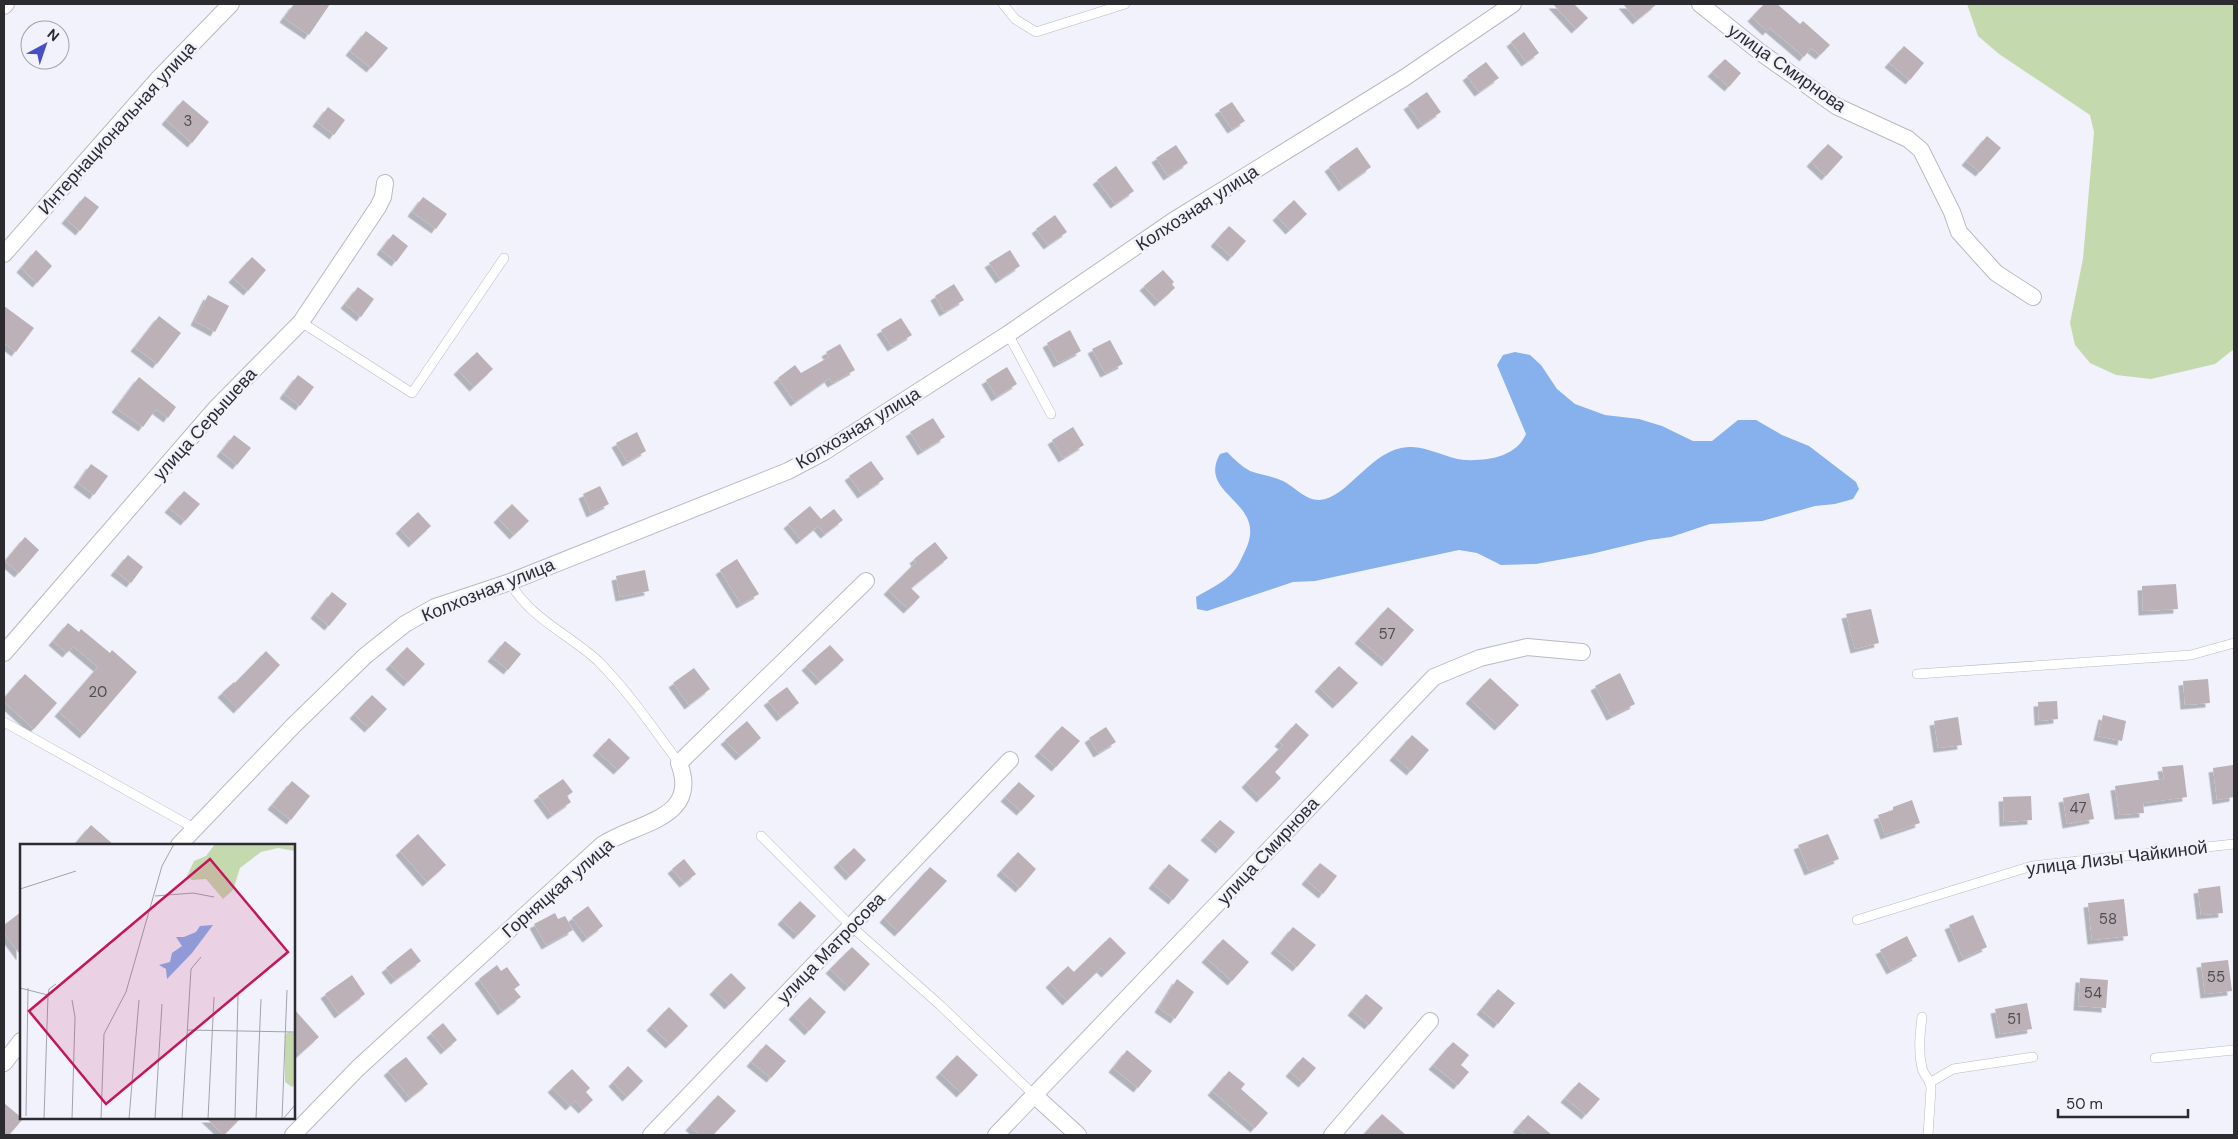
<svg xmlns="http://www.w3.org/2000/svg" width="2238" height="1139" font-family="'DM Sans',sans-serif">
<defs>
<filter id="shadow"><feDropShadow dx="-4.5" dy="4.5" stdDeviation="0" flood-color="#0004"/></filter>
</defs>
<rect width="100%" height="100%" fill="#f1f2fc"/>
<path fill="#c5d9af" d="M1967 4H2234V349L2215 364 2151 379 2116 375 2090 363 2075 345 2070 323 2083 259 2094 132 2090 115 1999 54 1978 36Z"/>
<path fill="#87b1ed" d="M1515 352 1530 355 1541 365 1557 389 1575 404 1605 415 1639 419 1662 426 1693 441H1712L1738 420H1756L1782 435 1809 446 1856 482 1859 489 1853 499 1835 504 1815 506 1762 521 1710 524 1671 537 1649 540 1591 554 1536 564 1501 565 1477 553 1459 550 1315 581 1293 582 1207 611 1197 609 1196 597C1208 590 1225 582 1234 571 1239 565 1242 557 1245 551 1270 501 1196 496 1220 454L1227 452C1234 459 1241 466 1250 471 1261 475 1273 476 1283 481 1295 487 1305 500 1319 500 1348 499 1371 448 1409 447 1427 446 1446 458 1464 460 1488 461 1516 457 1526 434L1497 365 1503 355Z"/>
<g fill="#bbb1b6" filter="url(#shadow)">
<path d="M294 4H330L309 35 284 18Z"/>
<path d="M1553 4H1574L1588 18 1576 29Z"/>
<path d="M1623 4H1657L1637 20Z"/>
<path d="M1764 4H1777L1800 24 1803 21 1830 45 1820 55 1811 48 1804 57 1770 28 1767 31 1752 17Z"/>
<path d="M366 31 388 48 371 68 350 51Z"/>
<path d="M1524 32 1539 53 1526 62 1511 42Z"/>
<path d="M1904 46 1924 63 1910 80 1889 63Z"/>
<path d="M1725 59 1741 73 1729 87 1712 72Z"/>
<path d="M1486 62 1499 78 1479 92 1467 76Z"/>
<path d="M1427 92 1441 112 1422 125 1408 105Z"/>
<path d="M183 100 209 122 192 143 166 120Z"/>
<path d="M1232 102 1245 121 1232 129 1219 110Z"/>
<path d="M328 107 345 120 334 135 317 122Z"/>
<path d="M1987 136 2001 148 1980 172 1966 161Z"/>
<path d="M1828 144 1843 157 1826 176 1811 162Z"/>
<path d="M1176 145 1188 163 1168 176 1156 158Z"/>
<path d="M1357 147 1371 167 1343 187 1329 167Z"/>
<path d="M1116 166 1134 191 1115 204 1097 180Z"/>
<path d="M85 196 99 207 80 231 66 219Z"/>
<path d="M423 197 447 214 436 229 412 212Z"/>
<path d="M1294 200 1307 214 1290 230 1277 216Z"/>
<path d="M1055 215 1067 232 1048 245 1036 229Z"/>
<path d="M1229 226 1246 241 1232 257 1215 242Z"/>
<path d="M393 234 408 246 396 262 381 250Z"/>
<path d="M36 250 52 266 37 283 21 268Z"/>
<path d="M1010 250 1020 266 1000 279 989 263Z"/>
<path d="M252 257 266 270 248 291 233 278Z"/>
<path d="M1163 270 1174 282 1172 284 1175 288 1159 302 1144 286Z"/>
<path d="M954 284 964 300 944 312 935 296Z"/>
<path d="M358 287 374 299 361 317 345 304Z"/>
<path d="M208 295 229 306 215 332 195 321Z"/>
<path d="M4 306 34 328 16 352 4 343Z"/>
<path d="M159 316 181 333 157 364 135 347Z"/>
<path d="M901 318 912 335 892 347 881 330Z"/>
<path d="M1070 330 1081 351 1058 363 1047 343Z"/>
<path d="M1110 340 1123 364 1105 373 1092 349Z"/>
<path d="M840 344 855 370 832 383 829 378 795 402 778 378 795 365 801 373 829 357 826 352Z"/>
<path d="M477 352 493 369 474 387 458 370Z"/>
<path d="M1007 367 1017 384 996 397 986 380Z"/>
<path d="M298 375 314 387 300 406 284 394Z"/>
<path d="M139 377 176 407 168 418 156 409 143 427 116 408Z"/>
<path d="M933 418 945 437 922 451 910 432Z"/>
<path d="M1073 427 1084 445 1063 458 1052 440Z"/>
<path d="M637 432 646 451 627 462 616 443Z"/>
<path d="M234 435 251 448 237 465 221 452Z"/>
<path d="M871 461 884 479 862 494 849 476Z"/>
<path d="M91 464 108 476 94 495 78 483Z"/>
<path d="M600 486 609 504 591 513 583 494Z"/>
<path d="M184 491 200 504 185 521 169 508Z"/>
<path d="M512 504 529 521 514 535 498 518Z"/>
<path d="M810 506 821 519 834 509 843 520 825 534 818 526 801 540 788 524Z"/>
<path d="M418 512 431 526 413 543 400 529Z"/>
<path d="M25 537 39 550 19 573 5 561Z"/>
<path d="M935 542 948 558 911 588 920 597 908 609 888 590 916 562 914 559Z"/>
<path d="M128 555 143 567 131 583 115 571Z"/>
<path d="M737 559 759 594 741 604 720 570Z"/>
<path d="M645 570 649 591 620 597 616 576Z"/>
<path d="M2176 584 2178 609 2143 611 2142 586Z"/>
<path d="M332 592 347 604 329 626 315 614Z"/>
<path d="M1388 607 1414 630 1386 662 1359 639Z"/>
<path d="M1871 609 1879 643 1855 649 1846 614Z"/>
<path d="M68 623 79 632 81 629 110 653 112 650 137 672 84 734 59 712 98 667 73 646 67 653 53 641Z"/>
<path d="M505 641 521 654 508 670 492 657Z"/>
<path d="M830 645 844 660 820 681 806 666Z"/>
<path d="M407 647 425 664 408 682 390 665Z"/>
<path d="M266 651 280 665 238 709 222 693 234 682 235 683Z"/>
<path d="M1339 666 1358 683 1337 704 1319 687Z"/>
<path d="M694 668 710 689 689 705 673 683Z"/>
<path d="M1620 673 1635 704 1611 716 1595 686Z"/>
<path d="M25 674 57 703 34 729 4 702V698Z"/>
<path d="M1490 678 1519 705 1499 726 1470 699Z"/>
<path d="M2208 679 2210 703 2185 705 2183 681Z"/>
<path d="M787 687 799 703 781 717 768 701Z"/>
<path d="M372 695 387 709 369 728 354 714Z"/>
<path d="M2057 701 2058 719 2039 721 2038 702Z"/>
<path d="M2103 715 2126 721 2122 741 2098 736Z"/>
<path d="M1958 717 1962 745 1938 748 1934 721Z"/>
<path d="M747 721 761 738 740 756 725 740Z"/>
<path d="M1296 723 1309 735 1275 772 1281 778 1261 798 1246 783 1283 745 1279 742Z"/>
<path d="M1062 726 1080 741 1056 767 1039 752Z"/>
<path d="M1106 727 1116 742 1098 753 1089 738Z"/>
<path d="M1412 735 1429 750 1411 771 1394 756Z"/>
<path d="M609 738 630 758 618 770 597 751Z"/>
<path d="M2183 765 2187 797 2143 803 2144 813 2119 815 2115 786 2164 779 2162 767Z"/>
<path d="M2233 765 2234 797 2217 800 2213 768Z"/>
<path d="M563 779 573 792 567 796 571 802 552 815 538 796Z"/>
<path d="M292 781 310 796 291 820 272 805Z"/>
<path d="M1019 782 1035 796 1021 811 1005 797Z"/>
<path d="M2089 793 2094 819 2067 824 2063 798Z"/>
<path d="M2031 796 2032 820 2004 822 2003 797Z"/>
<path d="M1912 800 1920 823 1885 835 1878 815 1893 810V807Z"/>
<path d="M1220 820 1235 832 1220 849 1205 836Z"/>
<path d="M91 825 114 845H74Z"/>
<path d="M418 834 446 865 427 882 400 851Z"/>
<path d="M1828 834 1839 859 1809 871 1798 845Z"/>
<path d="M854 848 866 860 850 876 838 863Z"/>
<path d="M1018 852 1036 869 1020 888 1001 871Z"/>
<path d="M684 859 696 874 684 883 672 869Z"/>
<path d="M1320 863 1337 876 1323 894 1306 880Z"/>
<path d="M1169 864 1189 880 1173 900 1153 884Z"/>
<path d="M930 867 947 881 899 932 884 918Z"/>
<path d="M2220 886 2223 913 2201 915 2198 889Z"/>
<path d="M2124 899 2128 936 2092 940 2088 903Z"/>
<path d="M800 901 816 916 798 935 782 920Z"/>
<path d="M588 906 603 926 587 938 572 918Z"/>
<path d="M21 912V956L4 933V925Z"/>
<path d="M555 913 558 919 565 916 573 930 546 945 534 924Z"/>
<path d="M1973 915 1987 947 1963 958 1949 925Z"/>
<path d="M1293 927 1316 945 1297 967 1275 949Z"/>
<path d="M1907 936 1917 956 1891 970 1880 950Z"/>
<path d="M1110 937 1126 953 1106 973 1101 968 1067 1001 1050 983 1068 966 1074 972Z"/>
<path d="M1223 939 1249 962 1232 981 1206 958Z"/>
<path d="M852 947 870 964 849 987 830 969Z"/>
<path d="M411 948 421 961 395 980 386 968Z"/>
<path d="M2228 960 2232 991 2205 994 2201 963Z"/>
<path d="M497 965 501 971 507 967 520 985 514 989 521 997 502 1011 479 979Z"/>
<path d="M731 973 746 988 729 1005 714 990Z"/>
<path d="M352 975 365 994 339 1014 325 994Z"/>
<path d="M2080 978 2108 980 2106 1008 2078 1006Z"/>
<path d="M1177 979 1194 992 1175 1019 1159 1008Z"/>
<path d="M1498 989 1515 1003 1498 1024 1481 1010Z"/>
<path d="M1366 994 1383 1008 1369 1025 1352 1011Z"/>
<path d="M810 997 826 1012 809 1031 793 1015Z"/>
<path d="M2027 1003 2032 1029 2000 1034 1995 1009Z"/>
<path d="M669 1007 688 1026 670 1044 651 1026Z"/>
<path d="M294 1009 319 1037 300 1054 294 1047Z"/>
<path d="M443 1023 457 1040 445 1050 431 1033Z"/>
<path d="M1453 1042 1469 1055 1461 1065 1469 1072 1458 1085 1433 1065Z"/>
<path d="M766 1044 786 1061 771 1078 751 1062Z"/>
<path d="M1127 1050 1152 1071 1138 1088 1113 1068Z"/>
<path d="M957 1055 978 1075 961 1093 940 1073Z"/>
<path d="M406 1057 428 1084 410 1098 388 1071Z"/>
<path d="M1303 1057 1316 1068 1303 1083 1290 1072Z"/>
<path d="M628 1066 643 1081 627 1097 613 1082Z"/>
<path d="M572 1069 590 1088 586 1092 593 1100 583 1109 575 1101 570 1106 552 1088Z"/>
<path d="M1229 1071 1245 1084 1241 1089 1268 1113 1255 1128 1212 1091Z"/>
<path d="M1579 1082 1600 1099 1586 1115 1565 1098Z"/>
<path d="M718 1095 736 1111 713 1135H700L690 1126Z"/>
<path d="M4 1103 23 1119 9 1135H4Z"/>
<path d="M1382 1114 1406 1135H1363Z"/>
<path d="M1528 1115 1552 1135H1526L1517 1128Z"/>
<path d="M206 1118H241L224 1135Z"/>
</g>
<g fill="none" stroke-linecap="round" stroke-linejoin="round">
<defs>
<g id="lane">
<path d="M1003 4 1015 19 1036 32 1125 4"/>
<path d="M301 322 412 393 504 258"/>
<path d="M1008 334 1051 414"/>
<path d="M510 582C528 617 570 635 598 661 629 692 653 728 679 763"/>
<path d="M1917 674 2191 655 2234 643"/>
<path d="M4 722 194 828"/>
<path d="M761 836 852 927 940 1005 1033 1094"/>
<path d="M1857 920 2032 866 2234 844"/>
<path d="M1922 1017C1920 1034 1918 1051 1922 1068 1924 1076 1931 1080 1931 1089L1928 1135"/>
<path d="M2155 1058 2234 1050"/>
<path d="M1931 1082 1953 1069 2033 1057"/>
</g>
<g id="street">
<path d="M1700 4 1760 52 1836 106 1908 139 1921 150 1952 212 1959 232 1996 273 2033 297"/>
<path d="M4 6 6 4"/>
<path d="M4 254 159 78 231 4"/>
<path d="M4 653 217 407 301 322 378 207 383 197 385 183"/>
<path d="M179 845 294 725 365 656 405 624 435 607 510 582 788 471 824 452 1008 334 1173 221 1404 78 1513 4"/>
<path d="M4 1063 21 1041"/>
<path d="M1033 1094 1078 1135"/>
<path d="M293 1135 358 1068 602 845C636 822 701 820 679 763L866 581"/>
<path d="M651 1135 1010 760"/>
<path d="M996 1135 1434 677 1480 658 1527 647 1582 652"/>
<path d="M1332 1135 1430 1021"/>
</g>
</defs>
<use href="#lane" stroke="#b8b9c3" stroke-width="10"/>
<use href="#street" stroke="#b8b9c3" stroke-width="18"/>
<use href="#lane" stroke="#fff" stroke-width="9"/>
<use href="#street" stroke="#fff" stroke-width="16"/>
</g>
<g text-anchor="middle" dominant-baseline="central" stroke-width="5" stroke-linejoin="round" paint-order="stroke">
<g font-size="15" fill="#504d52">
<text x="188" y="121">3</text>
<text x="1387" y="634">57</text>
<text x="98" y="692">20</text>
<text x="2078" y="808">47</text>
<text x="2108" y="919">58</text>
<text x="2216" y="977">55</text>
<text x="2093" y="993">54</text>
<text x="2014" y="1019">51</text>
</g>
<g font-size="18" fill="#2c2c30" stroke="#f1f2fc">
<text transform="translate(1787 68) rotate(35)">улица Смирнова</text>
<text transform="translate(117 128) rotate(-48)">Интернациональная улица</text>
<text transform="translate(1197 208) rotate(-33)">Колхозная улица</text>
<text transform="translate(205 424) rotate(-48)">улица Серышева</text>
<text transform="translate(858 428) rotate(-31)">Колхозная улица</text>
<text transform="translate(488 590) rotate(-22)">Колхозная улица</text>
<text transform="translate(1268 851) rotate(-47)">улица Смирнова</text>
<text transform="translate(2117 858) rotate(-7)">улица Лизы Чайкиной</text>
<text transform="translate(558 888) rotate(-41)">Горняцкая улица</text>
<text transform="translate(831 948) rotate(-46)">улица Матросова</text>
</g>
</g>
<g transform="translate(20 844)">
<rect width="275" height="275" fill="#f1f2fc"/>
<path d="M195 0H275V7L258 4 241 8 220 24 213 46 203 55 186 35 172 36 167 32 174 17 186 12ZM268 188 275 189V240L272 243 265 238V191Z" fill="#c5d9af"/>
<path d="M193 81 172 109 147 135 146 125 139 121 150 118 152 109 162 102 156 93H164L176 88 180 82Z" fill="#87b1ed"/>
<path fill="none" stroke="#a2a3aa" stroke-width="1" d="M0 45 56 27M135 52 173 49 194 53M0 144 28 151 29 145 36 140M167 186 275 188M6 272 8 144M24 275 28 151M52 275 55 173 52 156M81 275 84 190 106 148 142 22 154 0M109 275 119 156M135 275 142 160M162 275 171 125 181 113M188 275 194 153M215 275 218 151M236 275 241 155M262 275 267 146M263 275 275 261"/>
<path fill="#c2185b" fill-opacity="0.15" stroke="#c2185b" stroke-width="2.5" d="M190 15 268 108 86 260 9 167Z"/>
<rect width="275" height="275" fill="none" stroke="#2c2c30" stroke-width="2.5"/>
</g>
<rect width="2238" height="1139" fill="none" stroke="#2c2c30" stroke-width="10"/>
<g transform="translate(45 45) rotate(40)"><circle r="24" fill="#f1f2fc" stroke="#a2a3aa"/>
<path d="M0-4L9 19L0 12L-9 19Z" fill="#474fc4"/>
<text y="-8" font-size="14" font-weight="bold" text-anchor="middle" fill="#2c2c30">N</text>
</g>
<path d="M2058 1109v8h130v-8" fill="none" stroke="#2c2c30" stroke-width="2.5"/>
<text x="2066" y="1109" font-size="15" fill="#2c2c30" stroke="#f1f2fc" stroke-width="4" paint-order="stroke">50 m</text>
</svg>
